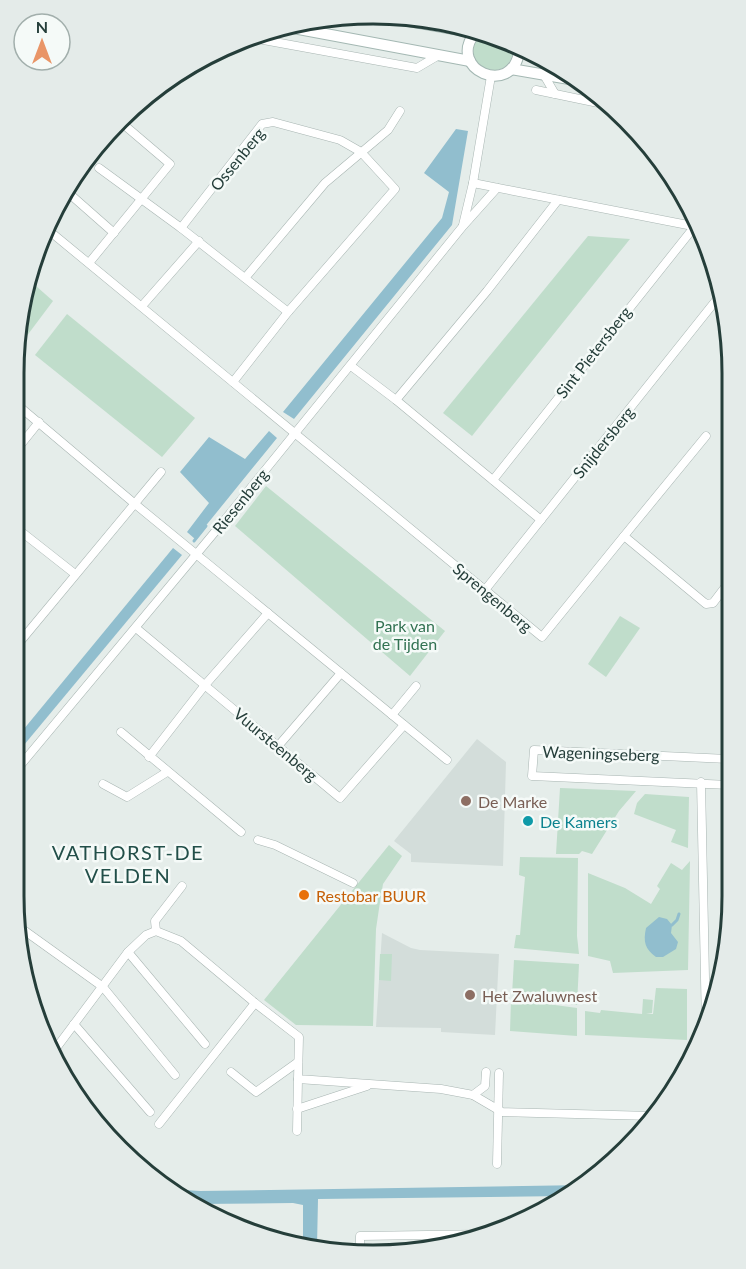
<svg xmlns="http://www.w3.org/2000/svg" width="746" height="1269" font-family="Lato,sans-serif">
<rect width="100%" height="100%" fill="#e5edea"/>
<g fill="#d3ddda">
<path d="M477 739 506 762 503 866 411 862V854L394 841Z"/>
<path d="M382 933 411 948 420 950 499 954 495 1035 441 1032V1028L376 1027Z"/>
</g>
<g fill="#c0ddcb">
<path d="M480 36 513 49C511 88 454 67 480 36Z"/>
<path d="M588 236 630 239 472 436 443 413Z"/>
<path d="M28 279 53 301 20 345 16 341Z"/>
<path d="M67 314 195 418 162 457 35 355Z"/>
<path d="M266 486 445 631 410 676 235 526Z"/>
<path d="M620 616 640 628 606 677 588 664Z"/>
<path d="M560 788H561L636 791 619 811 592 854 582 851 579 854H556Z"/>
<path d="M645 794 689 797 688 848 671 842 676 830 634 814 637 803Z"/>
<path d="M389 845 402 856 383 884 380 902 376 929 373 1026 296 1025 264 1000Z"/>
<path d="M520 857 578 858 577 936 579 954 514 948 516 935H520L525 877 519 875Z"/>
<path d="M690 861 688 970 613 973 610 961 588 956V873L625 888 651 904 660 889 657 886 671 863 682 870Z"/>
<path d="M380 954H392L391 981 379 980Z"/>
<path d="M514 960 579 964 577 1005 512 995Z"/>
<path d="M656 988 687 989V1040L585 1035V1011L600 1013 601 1010 642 1014 643 999 653 1000 652 1013 646 1014H653Z"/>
<path d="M511 999 577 1008V1036L510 1031Z"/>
<path d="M84 1107 131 1151 130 1157 88 1115Z"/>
</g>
<g fill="#91bece">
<path d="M456 129 468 131 452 225 294 419 283 412 442 218 449 192 424 173Z"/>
<path d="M269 431 277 438 195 539 187 532 209 503 180 472 209 437 245 459Z"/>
<path d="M173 548 182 555 14 757V741Z"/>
<path d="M659 917 667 919 672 925 671 933 678 942 676 949 663 957H656C645 949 643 942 646 928Z"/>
<path d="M585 1185 565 1196 318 1199 317 1246 303 1244V1205L293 1203 197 1204 169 1189 200 1191Z"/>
</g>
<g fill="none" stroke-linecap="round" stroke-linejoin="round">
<g stroke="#91bece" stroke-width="3">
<path d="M194 541 206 526"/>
<path d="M672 925 677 920 679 914"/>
</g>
<defs>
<g id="street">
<path d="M258 39 417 68 439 55"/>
<path d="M544 75 555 94"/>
<path d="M536 90 608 105"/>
<path d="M99 168 181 228 288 312"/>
<path d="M473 183 698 227"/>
<path d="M72 196 114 233"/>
<path d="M463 225 473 183 491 76"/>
<path d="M181 228 262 124 273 122 340 140 361 152 395 189 288 312 233 382"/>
<path d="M47 229 542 637 624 536 706 604 713 603 732 578"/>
<path d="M89 263 170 164 123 124"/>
<path d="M245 278 325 183 388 130 400 111"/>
<path d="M142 306 199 241"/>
<path d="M351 366 396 400 541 520"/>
<path d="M396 400 487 291 558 200"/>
<path d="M14 402 135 504 447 760"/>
<path d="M14 453 39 422"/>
<path d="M493 480 695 226"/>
<path d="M14 526 75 574"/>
<path d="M624 536 706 436"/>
<path d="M485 590 721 294"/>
<path d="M136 628 340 798 404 725"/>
<path d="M14 649 161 472"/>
<path d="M392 715 416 686"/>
<path d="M121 732 241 832"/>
<path d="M279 745 341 673"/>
<path d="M149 757 205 685 268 613"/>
<path d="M14 773 219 527 463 226 497 188"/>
<path d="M701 782 706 1027"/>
<path d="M103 784 127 797 167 772"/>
<path d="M729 785 728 759 534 750 532 776 729 785H732"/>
<path d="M258 840 275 845 353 883"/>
<path d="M18 926 103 987 175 1075"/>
<path d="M156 931 155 921 182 886"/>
<path d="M128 952 205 1044"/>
<path d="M74 1024 150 1112"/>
<path d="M54 1051 128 952 146 935 156 931 181 941 255 1003 299 1037 298 1079 441 1089 473 1095 485 1086 486 1072"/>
<path d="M231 1072 256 1092 298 1062"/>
<path d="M473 1095 502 1112 653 1116"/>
<path d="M297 1109 367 1086"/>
<path d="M159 1124 255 1003"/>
<path d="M297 1131 298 1079"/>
<path d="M497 1164 499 1073"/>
<path d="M360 1253V1236L493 1234"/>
</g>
<g id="secondary">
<path d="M403 20 471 32"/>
<path d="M288 27 470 61"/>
<path d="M475 33C446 69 512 98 519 52"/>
<path d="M511 69 581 81"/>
</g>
</defs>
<use href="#street" stroke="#a8b5b2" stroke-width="9"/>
<use href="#secondary" stroke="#a4b8b3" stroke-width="12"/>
<use href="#street" stroke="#fff" stroke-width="8"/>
<use href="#secondary" stroke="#fff" stroke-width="10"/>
</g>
<g fill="#8d6e63" stroke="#f5faf8" stroke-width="2">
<circle cx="466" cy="801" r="6"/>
<circle cx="470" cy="995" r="6"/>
</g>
<circle fill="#0f9aa8" stroke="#f5faf8" stroke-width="2" cx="528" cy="821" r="6"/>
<circle fill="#e8710a" stroke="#f5faf8" stroke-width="2" cx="304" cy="895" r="6"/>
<g text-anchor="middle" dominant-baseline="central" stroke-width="5" stroke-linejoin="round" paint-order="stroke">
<g font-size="16" fill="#253e3a" stroke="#f5faf8">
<text transform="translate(237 159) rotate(-51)">Ossenberg</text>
<text transform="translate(593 352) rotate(-52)">Sint Pietersberg</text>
<text transform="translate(603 442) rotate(-51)">Snijdersberg</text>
<text transform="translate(240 501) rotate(-51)">Riesenberg</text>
<text transform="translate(493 597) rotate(40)">Sprengenberg</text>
<text transform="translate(276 744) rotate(40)">Vuursteenberg</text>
<text transform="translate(601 753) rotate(2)">Wageningseberg</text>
</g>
<g font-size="16" fill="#327252" stroke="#f5faf8">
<text x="405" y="625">Park van<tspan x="405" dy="18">de Tijden</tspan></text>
</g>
<g font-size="16" fill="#785e54" stroke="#f5faf8" text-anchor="start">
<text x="478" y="801">De Marke</text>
<text x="482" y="995">Het Zwaluwnest</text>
</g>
<g font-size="16" fill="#0d838f" stroke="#f5faf8" text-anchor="start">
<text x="540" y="821">De Kamers</text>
</g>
<g font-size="16" fill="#c56008" stroke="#f5faf8" text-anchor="start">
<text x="316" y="895">Restobar BUUR</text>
</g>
<g font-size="20" letter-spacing="1.5" fill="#224f49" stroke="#f5faf8">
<text x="128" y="852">VATHORST-DE<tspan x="128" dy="23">VELDEN</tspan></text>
</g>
</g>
<path d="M0 0H746V1269H0ZM373 24H373A349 349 0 0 1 722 373V896A349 349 0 0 1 373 1245H373A349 349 0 0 1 24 896V373A349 349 0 0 1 373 24Z" fill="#e4ebe9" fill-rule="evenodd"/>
<path fill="none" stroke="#253e3a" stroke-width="3" d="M373 24H373A349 349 0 0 1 722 373V896A349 349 0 0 1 373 1245H373A349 349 0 0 1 24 896V373A349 349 0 0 1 373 24Z"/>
<g transform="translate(42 42)"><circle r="28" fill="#f5faf8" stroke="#a2afac" stroke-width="1.5"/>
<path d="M0-4.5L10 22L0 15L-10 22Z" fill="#e99567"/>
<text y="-9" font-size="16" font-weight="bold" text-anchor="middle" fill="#253e3a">N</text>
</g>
</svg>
